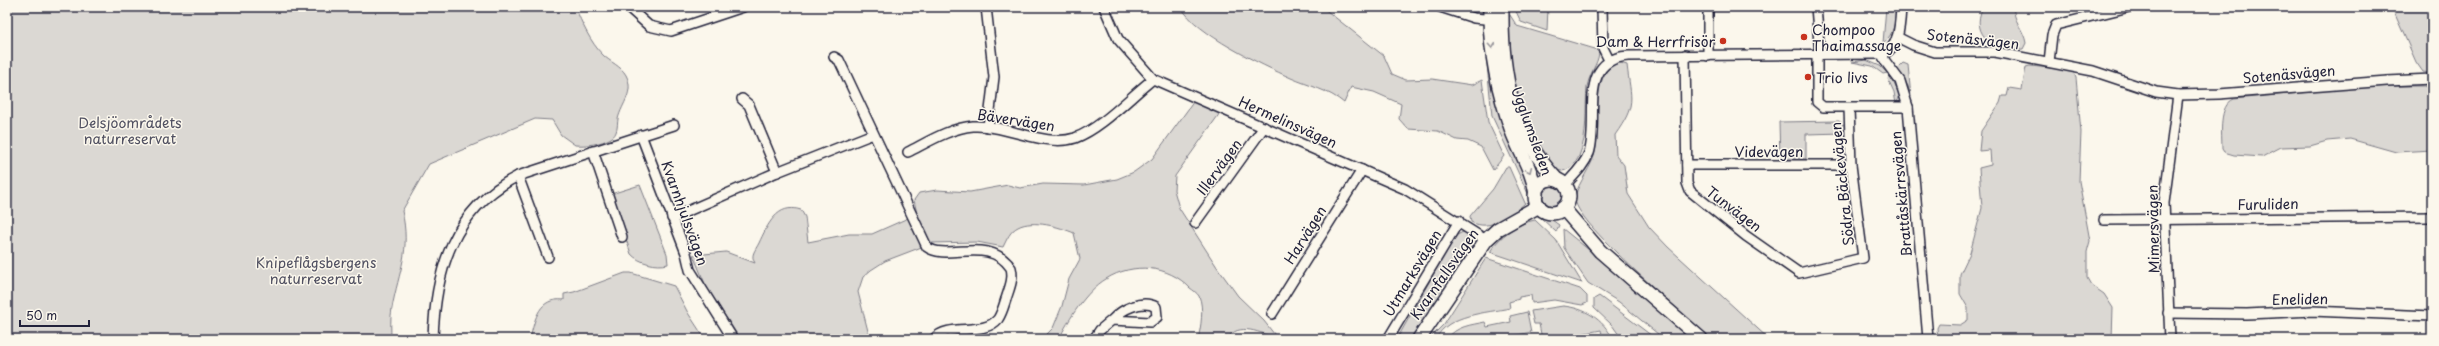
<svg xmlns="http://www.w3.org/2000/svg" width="2439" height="346" font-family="'Playpen Sans',sans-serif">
<rect width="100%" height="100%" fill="#fbf7ec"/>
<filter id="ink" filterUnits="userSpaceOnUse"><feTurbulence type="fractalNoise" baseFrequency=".025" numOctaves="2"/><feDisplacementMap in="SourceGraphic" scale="8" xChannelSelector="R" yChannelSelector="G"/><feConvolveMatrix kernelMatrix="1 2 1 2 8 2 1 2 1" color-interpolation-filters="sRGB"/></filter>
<g filter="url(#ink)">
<g fill="#dbd8d3" stroke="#7e7d87">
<path d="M7 7H575C582 23 590 42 603 55 610 62 621 66 626 75 635 92 622 103 618 119 617 126 618 134 611 138 601 144 586 146 575 145L561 135 552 120 535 119 429 164 402 211C411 251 399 270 392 308 390 318 391 329 391 339H7Z"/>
<path d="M1181 7H1322L1384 56 1392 74 1406 80 1432 79 1472 85 1482 80 1488 122 1504 156 1493 170 1481 147 1468 141 1457 140 1438 131 1408 129 1399 119 1401 104 1374 92 1351 87 1344 103C1329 90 1309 86 1291 78 1262 65 1196 34 1181 7Z"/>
<path d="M1514 7H1548L1547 31 1521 22Z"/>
<path d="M1886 7H1896C1896 21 1894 35 1883 43Z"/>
<path d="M1983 7H2014C2012 19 2024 30 2026 43L2023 49C1996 52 1969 36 1983 7Z"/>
<path d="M2381 7H2432V73L2423 72 2416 62 2394 12Z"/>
<path d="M1508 12 1517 26 1595 49 1599 53C1598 64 1589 74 1587 87 1585 109 1588 136 1579 156 1576 163 1569 171 1561 171 1554 170 1551 164 1548 160 1516 121 1509 60 1508 12Z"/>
<path d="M1484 34 1531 182 1530 198 1492 116Z"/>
<path d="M1866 60 1880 66 1887 73 1883 74 1872 66 1852 62Z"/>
<path d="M1617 62 1627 65C1631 100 1637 104 1615 135L1616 155 1624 165 1628 194 1649 227 1668 247 1769 339H1710C1686 314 1579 227 1575 200 1574 190 1589 170 1593 159 1597 149 1597 138 1597 129 1599 106 1594 75 1617 62Z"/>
<path d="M1903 63 1908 65 1911 97 1908 86 1897 69Z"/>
<path d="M2030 66 2069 70 2074 73 2076 78 2081 132 2079 181 2090 241 2087 252V278L2091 285 2104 294 2113 308 2112 339H1938L1937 328 1939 324 1960 325 1968 320V308L1960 294V274L1970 253 1982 208 1979 168 1991 165 1990 150 1979 151 1981 131 2000 103 2002 96H2007L2009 88 2022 90 2026 67Z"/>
<path d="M1890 75 1900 96 1896 104 1894 92 1888 79Z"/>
<path d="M2377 86H2424L2432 89V150L2396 152 2350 139 2327 141 2310 146 2281 147 2262 157 2234 155 2224 152 2222 149C2222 133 2218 106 2234 99Z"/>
<path d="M1194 101 1220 113 1175 176 1174 190 1179 208 1217 267 1238 296 1264 321 1278 339C1261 333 1238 321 1227 339H1198C1201 327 1204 308 1199 296 1197 293 1193 290 1190 288 1168 265 1133 262 1106 279 1086 291 1069 319 1059 339H1042L1053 328 1062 306 1069 279 1080 259 1074 233C1060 227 1033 219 1018 227 1010 231 1007 239 1003 247L977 242 932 243 885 261 871 270 863 277 858 292 870 339H740L706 286 693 255 726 252 755 263C750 255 755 251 759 243 767 226 777 202 801 210L805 217 808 242 849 234H872L917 214 914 200 919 193 937 190 970 192 1008 185 1020 188 1043 184 1084 185 1117 179 1134 172 1152 159Z"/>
<path d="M1839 121 1845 126 1844 133 1806 134V159H1780L1779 122Z"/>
<path d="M1506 167H1509L1525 203C1511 216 1490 232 1471 222L1470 216 1493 189Z"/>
<path d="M640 185 667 254 668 264C657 267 639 263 631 254L611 194Z"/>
<circle cx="1553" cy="196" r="10"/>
<path d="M1540 217 1552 220 1559 225 1556 232Z"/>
<path d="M1535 220 1556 240 1582 283 1490 252C1498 237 1518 223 1535 220Z"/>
<path d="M1563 229 1656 304 1694 339H1664L1619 302 1588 283 1564 248Z"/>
<path d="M1463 232 1472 235V246L1412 339H1397L1451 243 1457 235Z"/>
<path d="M1486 258 1580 289 1587 296V303L1582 305 1554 300 1532 303 1531 295 1519 297V299L1509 302 1510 308C1487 313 1447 314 1436 339H1429L1444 324Z"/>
<path d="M625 273H631L674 286 688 313 705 339H530C535 318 539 297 564 300V294L574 292Z"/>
<path d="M1599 296 1656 339H1622L1612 325 1594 308V299Z"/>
<path d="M1563 306C1585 308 1603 319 1613 339H1603L1601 330 1555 339H1542L1539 324H1534L1531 311Z"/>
<path d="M1527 312 1531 332 1499 339H1447C1456 326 1471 325 1485 322L1487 327 1511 322 1510 316Z"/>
</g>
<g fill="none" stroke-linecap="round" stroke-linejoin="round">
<defs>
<g id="street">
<path d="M628 7 649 26 671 31 743 7"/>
<path d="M986 7 994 77 988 127"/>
<path d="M1104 7 1118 39 1153 79 1405 189 1486 240"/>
<path d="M1440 7 1474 18 1495 20"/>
<path d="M1602 7 1603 48 1609 60"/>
<path d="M1708 7V56"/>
<path d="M1816 7 1820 55"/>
<path d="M1897 37 1913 45 1935 52H1995L2093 71 2156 92 2178 95 2219 94 2387 81 2432 79"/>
<path d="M1882 54 1885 61 1900 81 1908 107 1928 339"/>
<path d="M1685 55 1687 183 1690 191 1746 236 1799 273 1863 258 1851 165 1849 108"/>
<path d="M1817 55V102L1823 107H1908"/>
<path d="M834 57 839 60 927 247C947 262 989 235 1011 268 1014 279 1009 289 1006 299 1004 305 1002 313 998 319 983 337 949 322 934 339"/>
<path d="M2049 62 2052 35 2056 25 2129 7"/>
<path d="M742 99 749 105 777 172"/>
<path d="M641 135 686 253 690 270 733 339"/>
<path d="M593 151 622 237"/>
<path d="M908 152C928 142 950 128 973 126 1005 124 1045 148 1075 138 1102 128 1130 97 1153 79"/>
<path d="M1687 165H1851"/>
<path d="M518 176 548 257"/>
<path d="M1565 185C1574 175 1584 166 1589 153 1600 120 1576 60 1628 56L1882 54C1900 49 1900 22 1901 7"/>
<path d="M672 218 777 172 873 134"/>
<path d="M2104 220 2432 217"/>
<path d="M1195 223 1264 127"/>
<path d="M2168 313 2247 314 2312 311 2431 316"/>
<path d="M1272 314 1362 170"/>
<path d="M433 339C435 271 453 209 518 176L674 125"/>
<path d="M1094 339 1100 330 1112 320 1150 322 1157 317 1156 307C1142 299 1122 309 1112 320"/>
<path d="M1388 339 1459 221"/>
<path d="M2170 339 2164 203 2178 95"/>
</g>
<g id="secondary">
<path d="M1490 7C1489 51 1498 92 1513 134 1521 154 1533 172 1536 194"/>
<path d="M1502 7C1501 73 1511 131 1557 180"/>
<circle cx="1552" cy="196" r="17"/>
<path d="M1563 208 1600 251 1701 339"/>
<path d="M1419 339 1486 240 1498 229 1539 206"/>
</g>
</defs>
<use href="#street" stroke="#22223b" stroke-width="12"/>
<use href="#secondary" stroke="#22223b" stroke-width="16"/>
<use href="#street" stroke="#fbf7ec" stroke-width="9"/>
<use href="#secondary" stroke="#fbf7ec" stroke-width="13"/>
</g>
<defs><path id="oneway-chevron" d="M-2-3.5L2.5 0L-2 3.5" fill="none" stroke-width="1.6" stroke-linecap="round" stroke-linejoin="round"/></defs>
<g stroke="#99979c">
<use href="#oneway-chevron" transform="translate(1492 46) rotate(85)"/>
<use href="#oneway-chevron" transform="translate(1529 170) rotate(66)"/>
</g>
</g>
<g fill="#c8321e" stroke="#fbf7ec" stroke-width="1.5">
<circle cx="1804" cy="37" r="4"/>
<circle cx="1723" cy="41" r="4"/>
<circle cx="1808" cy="77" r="4"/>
</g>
<g text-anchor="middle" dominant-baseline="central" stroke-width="3" stroke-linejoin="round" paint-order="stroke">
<g font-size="14" fill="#22223b" stroke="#fbf7ec" text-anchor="start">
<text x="1812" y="29">Chompoo<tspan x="1812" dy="16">Thaimassage</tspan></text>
<text x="1715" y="41" text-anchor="end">Dam &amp; Herrfrisör</text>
<text x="1816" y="77">Trio livs</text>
</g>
<g font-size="14" fill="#22223b" stroke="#fbf7ec">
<text transform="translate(1973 39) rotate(6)">Sotenäsvägen</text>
<text transform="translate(2289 74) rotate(-5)">Sotenäsvägen</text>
<text transform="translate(1016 120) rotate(9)">Bävervägen</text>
<text transform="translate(1288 122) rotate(24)">Hermelinsvägen</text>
<text transform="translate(1532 131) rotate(70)">Ugglumsleden</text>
<text x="1769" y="151">Videvägen</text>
<text transform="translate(1219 167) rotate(-54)">Illervägen</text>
<text transform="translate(1842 184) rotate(-96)">Södra Bäckevägen</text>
<text transform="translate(1901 194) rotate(-95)">Brattåskärrsvägen</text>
<text transform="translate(2268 204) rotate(-1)">Furuliden</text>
<text transform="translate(1734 209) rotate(37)">Tunvägen</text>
<text transform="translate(685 213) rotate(70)">Kvarnhjulsvägen</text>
<text transform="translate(2153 229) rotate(-91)">Mimersvägen</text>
<text transform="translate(1305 235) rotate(-58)">Harvägen</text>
<text transform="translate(1412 273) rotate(-59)">Utmarksvägen</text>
<text transform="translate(1444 274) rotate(-55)">Kvarnfallsvägen</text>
<text transform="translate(2300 299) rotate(-1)">Eneliden</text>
</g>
<g font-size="14" fill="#505061" stroke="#fbf7ec">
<text x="130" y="122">Delsjöområdets<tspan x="130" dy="16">naturreservat</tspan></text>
<text x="316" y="262">Knipeflågsbergens<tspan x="316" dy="16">naturreservat</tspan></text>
</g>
</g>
<rect width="2439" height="346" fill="none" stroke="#fbf7ec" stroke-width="24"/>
<rect x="12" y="12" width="2415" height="322" fill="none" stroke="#22223b" stroke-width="1.5" filter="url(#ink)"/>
<path d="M20 320v6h69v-6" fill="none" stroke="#22223b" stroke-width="2"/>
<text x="26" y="320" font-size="12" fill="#22223b" stroke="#fbf7ec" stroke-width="3" paint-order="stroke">50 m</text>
</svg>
